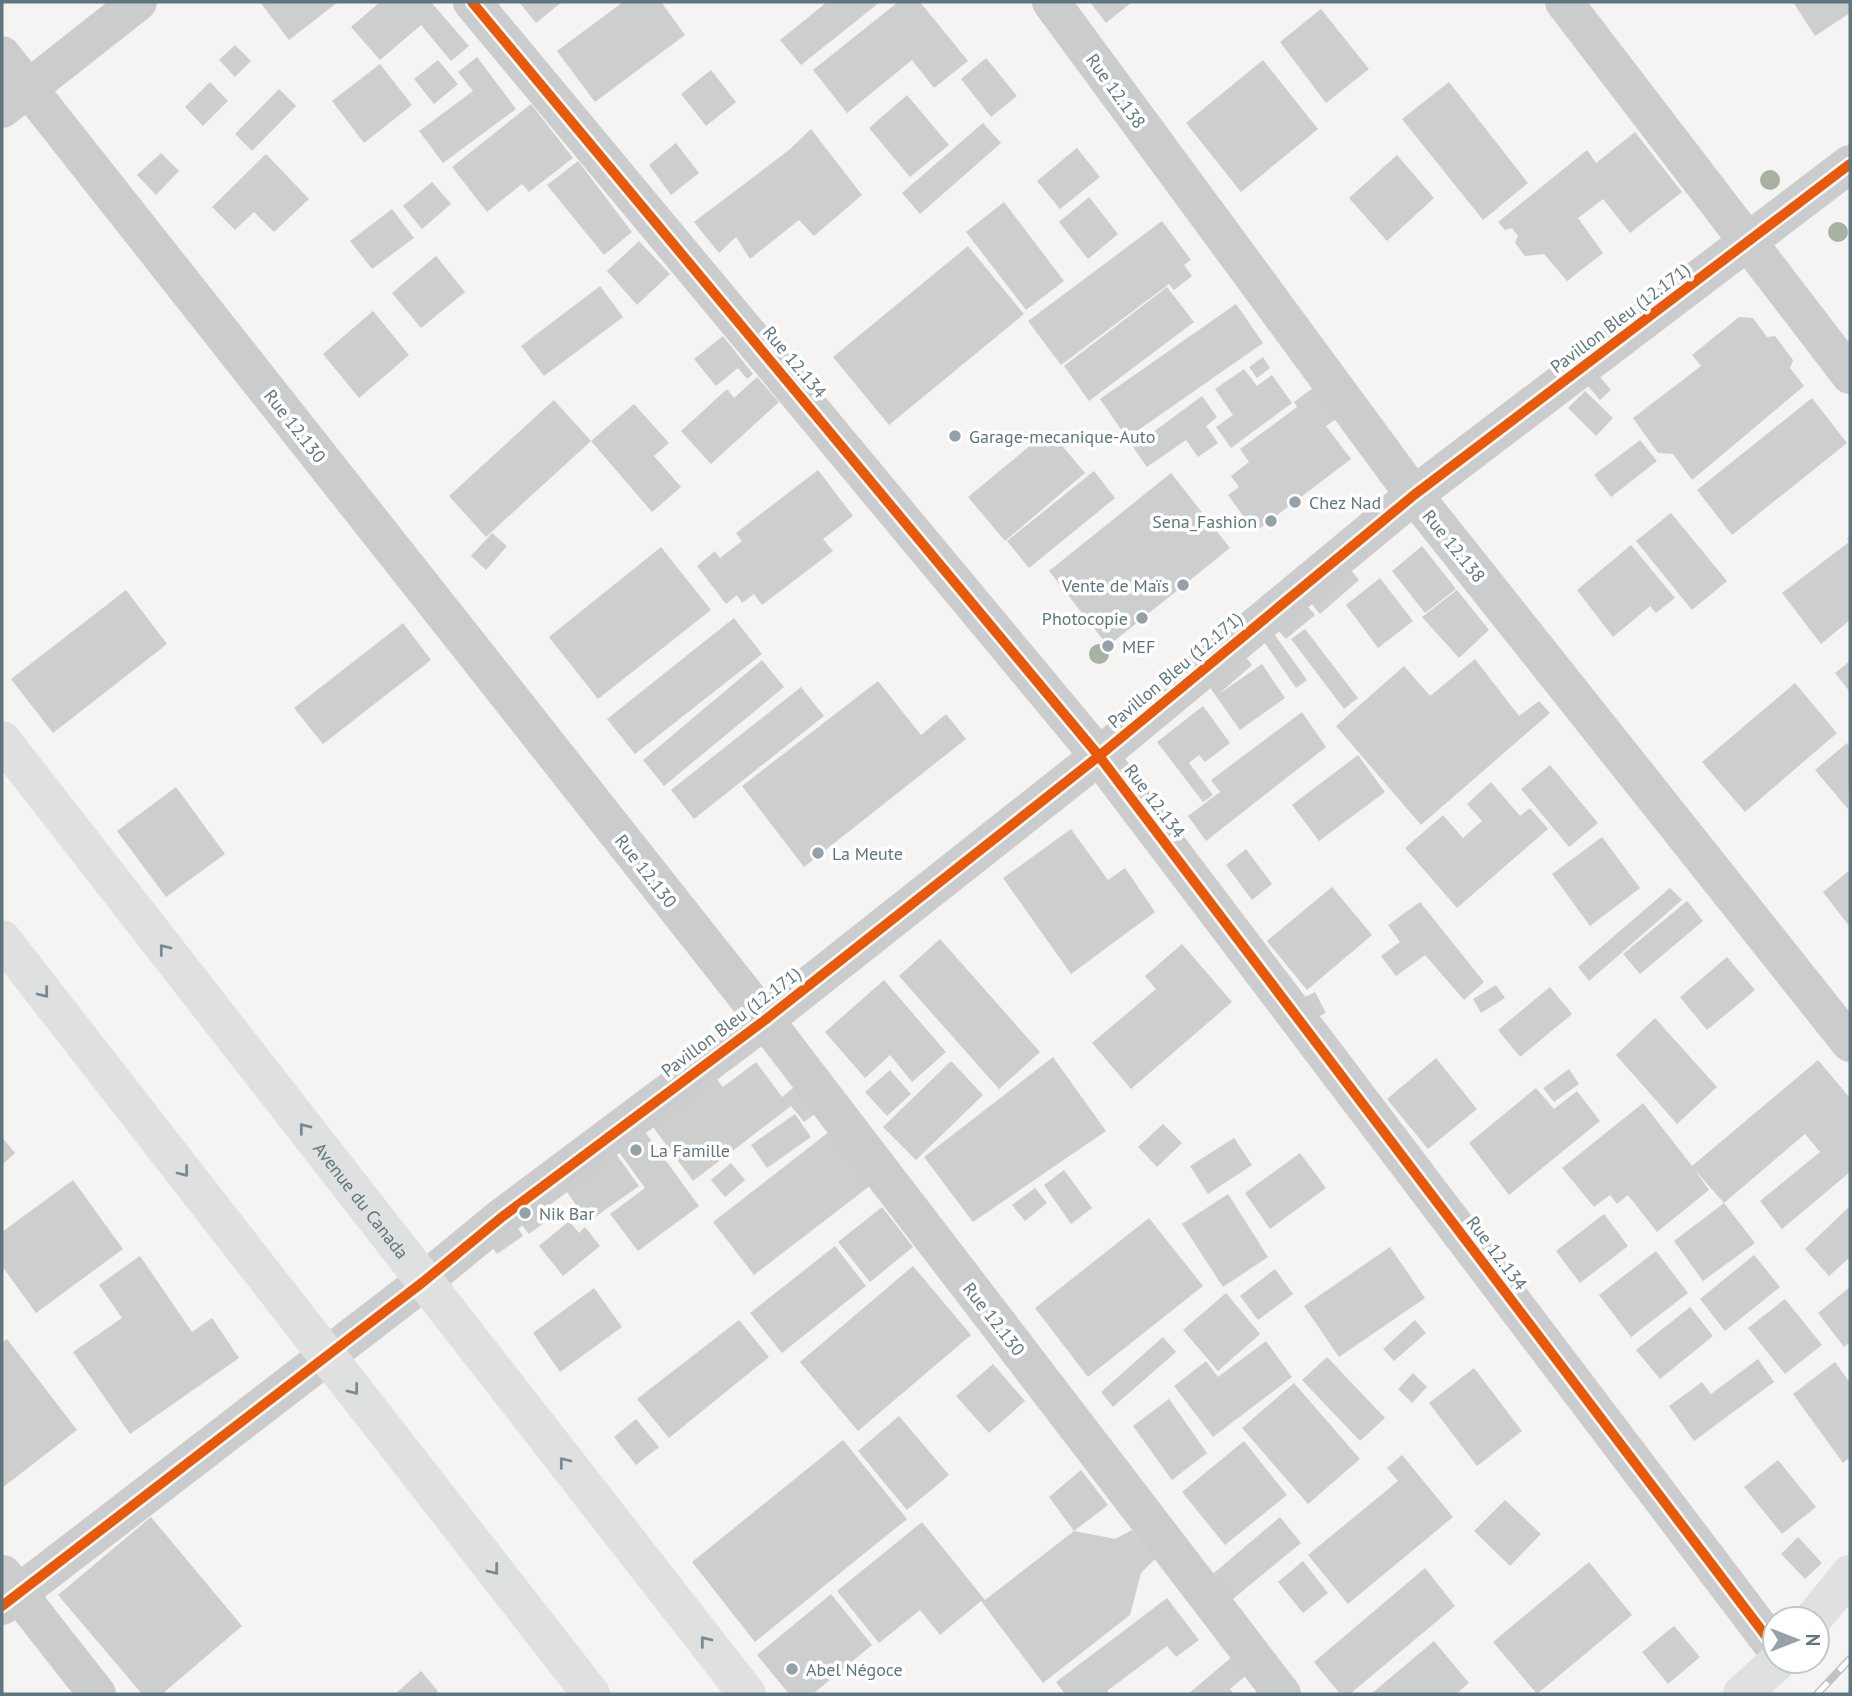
<svg xmlns="http://www.w3.org/2000/svg" width="1852" height="1696" font-family="'PT Sans',sans-serif">
<rect width="100%" height="100%" fill="#f5f4f2"/>
<g fill="#cdcfce">
<path d="M260 2H338L289 40Z"/>
<path d="M380 2H431L469 46 451 61 421 25 380 60 351 27Z"/>
<path d="M519 2H562L536 23Z"/>
<path d="M623 2H661L685 35 595 102 557 51Z"/>
<path d="M827 2H880L801 65 780 40Z"/>
<path d="M898 2H920L968 61 934 88 912 60 847 113 813 70Z"/>
<path d="M1090 2H1132L1106 23Z"/>
<path d="M1793 2H1850V13L1815 36Z"/>
<path d="M1321 9 1369 69 1326 103 1280 42Z"/>
<path d="M235 45 251 61 235 77 219 60Z"/>
<path d="M477 57 516 109 443 163 419 131 473 91 458 72Z"/>
<path d="M986 58 1017 96 991 117 961 79Z"/>
<path d="M438 60 458 84 434 104 414 79Z"/>
<path d="M1263 60 1318 129 1241 192 1186 123Z"/>
<path d="M380 64 412 105 364 143 332 101Z"/>
<path d="M711 70 736 102 706 126 681 94Z"/>
<path d="M210 82 228 101 203 126 185 107Z"/>
<path d="M1449 82 1528 183 1483 220 1402 119Z"/>
<path d="M279 89 296 106 252 151 235 134Z"/>
<path d="M907 95 949 145 910 177 869 128Z"/>
<path d="M531 104 573 158 529 192 522 184 487 212 452 167Z"/>
<path d="M983 123 1001 143 920 214 902 193Z"/>
<path d="M811 129 862 195 814 236 799 220 750 259 736 237 719 253 694 222 789 150Z"/>
<path d="M1635 132 1682 192 1630 233 1603 199 1578 218 1603 253 1567 281 1544 254 1525 256 1515 243 1518 236 1512 228 1505 230 1498 222 1587 150 1596 163Z"/>
<path d="M676 143 699 173 671 195 649 165Z"/>
<path d="M1077 148 1100 177 1060 209 1037 181Z"/>
<path d="M161 153 179 171 156 195 137 175Z"/>
<path d="M266 154 309 199 274 232 254 212 235 230 212 207Z"/>
<path d="M1397 155 1434 198 1387 241 1349 198Z"/>
<path d="M578 161 632 232 604 255 547 185Z"/>
<path d="M432 182 451 204 422 229 403 206Z"/>
<path d="M1089 197 1118 234 1088 259 1059 222Z"/>
<path d="M1004 202 1064 281 1026 310 966 232Z"/>
<path d="M392 209 414 238 372 269 350 241Z"/>
<path d="M1162 221 1191 260 1184 265 1192 276 1174 290 1169 284 1061 365 1028 321Z"/>
<path d="M639 241 670 274 637 305 607 271Z"/>
<path d="M968 246 1024 314 889 425 833 357Z"/>
<path d="M436 256 465 292 421 328 392 293Z"/>
<path d="M600 286 623 317 544 376 521 346Z"/>
<path d="M1167 287 1194 322 1089 401 1064 366Z"/>
<path d="M1236 304 1263 343 1127 438 1100 399Z"/>
<path d="M373 311 409 355 359 398 323 354Z"/>
<path d="M1739 317 1753 318 1767 337 1775 336 1793 360 1790 368 1804 386 1692 480 1673 454 1658 453 1633 418 1701 366 1692 355Z"/>
<path d="M723 336 753 374 747 379 738 368 716 386 694 359Z"/>
<path d="M1263 357 1270 368 1257 378 1249 367Z"/>
<path d="M1244 369 1257 386 1272 375 1292 403 1231 448 1216 427 1233 415 1215 389Z"/>
<path d="M1594 370 1611 390 1600 400 1583 380Z"/>
<path d="M757 377 779 402 711 464 681 431 727 389 734 398Z"/>
<path d="M1317 385 1339 417 1326 426 1351 459 1255 532 1228 495 1239 487 1231 476 1249 462 1240 449 1297 407 1294 402Z"/>
<path d="M1585 391 1613 418 1596 436 1568 408Z"/>
<path d="M1202 396 1217 417 1206 426 1218 443 1198 457 1186 440 1147 467 1133 447Z"/>
<path d="M1812 398 1847 443 1732 535 1697 490Z"/>
<path d="M554 400 591 441 486 537 449 496Z"/>
<path d="M634 404 669 443 654 456 681 487 652 512 591 441Z"/>
<path d="M1049 430 1085 473 1005 541 968 497Z"/>
<path d="M1640 440 1657 461 1611 497 1594 475Z"/>
<path d="M818 470 853 516 823 539 833 551 762 605 754 594 742 603 737 595 726 604 697 566 715 551 720 558 742 541 736 533Z"/>
<path d="M1094 471 1115 498 1029 568 1007 541Z"/>
<path d="M1171 473 1230 548 1108 646 1049 571Z"/>
<path d="M1671 513 1727 581 1692 610 1636 541Z"/>
<path d="M492 533 507 546 486 570 471 556Z"/>
<path d="M1850 537V620L1821 644 1782 593 1849 542 1847 539Z"/>
<path d="M1631 545 1675 598 1656 613 1650 606 1613 637 1577 590Z"/>
<path d="M1422 546 1456 589 1425 613 1392 571Z"/>
<path d="M661 547 711 610 598 699 549 637Z"/>
<path d="M1345 563 1359 580 1320 614 1306 597Z"/>
<path d="M1380 578 1413 621 1378 648 1346 605Z"/>
<path d="M126 590 167 644 53 733 11 679Z"/>
<path d="M1457 590 1489 630 1459 658 1422 617Z"/>
<path d="M1301 599 1315 615 1286 639 1272 624Z"/>
<path d="M734 618 762 654 635 754 607 719Z"/>
<path d="M403 623 431 660 323 744 294 708Z"/>
<path d="M1305 629 1358 698 1344 709 1291 639Z"/>
<path d="M1272 631 1307 680 1296 688 1262 639Z"/>
<path d="M1242 652 1252 665 1219 694 1262 664 1285 698 1240 730 1204 679Z"/>
<path d="M1475 659 1519 716 1539 701 1550 713 1421 825 1336 726 1404 666 1430 696Z"/>
<path d="M762 660 784 687 664 786 643 760Z"/>
<path d="M1850 661V692L1835 673Z"/>
<path d="M878 681 921 735 946 714 966 739 804 867 742 786Z"/>
<path d="M1795 683 1837 733 1745 812 1702 762Z"/>
<path d="M801 687 824 716 694 819 671 790Z"/>
<path d="M1203 706 1230 743 1205 762 1199 755 1189 763 1213 795 1203 802 1157 742Z"/>
<path d="M1302 712 1326 747 1206 841 1188 816 1220 792 1211 780Z"/>
<path d="M1847 743 1850 748 1848 809 1815 770Z"/>
<path d="M1358 755 1385 792 1319 841 1292 805Z"/>
<path d="M1550 765 1598 823 1569 847 1521 789Z"/>
<path d="M1491 782 1520 816 1530 808 1548 829 1457 908 1405 848 1443 815 1463 838 1482 821 1467 804Z"/>
<path d="M176 787 225 854 166 897 117 831Z"/>
<path d="M1071 829 1108 880 1125 868 1155 912 1071 974 1003 878Z"/>
<path d="M1602 837 1640 888 1590 926 1552 874Z"/>
<path d="M1246 849 1272 884 1252 900 1226 865Z"/>
<path d="M1850 870V927L1823 892Z"/>
<path d="M1332 887 1372 935 1307 990 1267 941Z"/>
<path d="M1670 888 1682 900 1589 981 1578 967Z"/>
<path d="M1687 901 1703 921 1640 974 1623 954Z"/>
<path d="M1420 902 1484 982 1464 1000 1425 955 1396 976 1381 956 1400 942 1388 925Z"/>
<path d="M940 939 1040 1052 999 1089 899 976Z"/>
<path d="M1182 944 1232 1002 1131 1089 1092 1043 1156 989 1145 976Z"/>
<path d="M1727 957 1755 990 1707 1030 1680 997Z"/>
<path d="M884 980 946 1052 912 1082 890 1055 865 1078 825 1032Z"/>
<path d="M1496 985 1505 998 1481 1013 1473 999Z"/>
<path d="M1550 987 1572 1014 1520 1057 1498 1030Z"/>
<path d="M1315 992 1326 1013 1312 1020 1301 999Z"/>
<path d="M1655 1018 1717 1087 1677 1124 1616 1055Z"/>
<path d="M1053 1057 1106 1131 973 1222 924 1157Z"/>
<path d="M1436 1058 1477 1109 1428 1149 1387 1099Z"/>
<path d="M1818 1060 1850 1098V1172L1782 1229 1760 1201 1820 1152 1805 1134 1724 1203 1755 1243 1703 1281 1674 1241 1724 1203 1695 1170 1709 1190 1657 1232 1628 1195 1617 1204 1610 1195 1594 1207 1562 1168 1643 1103 1692 1166Z"/>
<path d="M951 1061 983 1095 916 1160 883 1127Z"/>
<path d="M756 1062 782 1097 798 1084 819 1111 804 1122 791 1106 693 1181 644 1115 707 1067 723 1087Z"/>
<path d="M1569 1069 1579 1084 1554 1102 1543 1088Z"/>
<path d="M890 1070 911 1094 887 1116 865 1092Z"/>
<path d="M1536 1088 1554 1109 1577 1091 1600 1121 1509 1195 1469 1143Z"/>
<path d="M795 1114 811 1137 767 1168 751 1145Z"/>
<path d="M1163 1124 1182 1143 1157 1167 1138 1147Z"/>
<path d="M642 1128 699 1206 638 1251 610 1214 645 1188 616 1148Z"/>
<path d="M834 1128 875 1182 754 1275 713 1222Z"/>
<path d="M2 1137 15 1153 2 1165Z"/>
<path d="M1234 1138 1252 1165 1208 1194 1190 1166Z"/>
<path d="M608 1143 639 1186 588 1222 557 1178Z"/>
<path d="M1300 1153 1326 1188 1270 1229 1245 1193Z"/>
<path d="M731 1163 745 1180 725 1197 711 1180Z"/>
<path d="M1064 1170 1092 1208 1071 1224 1044 1185Z"/>
<path d="M73 1180 123 1249 36 1313 2 1266V1232Z"/>
<path d="M1035 1188 1047 1203 1025 1221 1012 1205Z"/>
<path d="M1228 1194 1268 1257 1223 1287 1182 1224Z"/>
<path d="M536 1200 549 1219 529 1234 514 1215Z"/>
<path d="M1850 1206V1257L1829 1276 1805 1249Z"/>
<path d="M882 1207 913 1247 870 1282 838 1242Z"/>
<path d="M1604 1214 1628 1246 1580 1283 1556 1251Z"/>
<path d="M1149 1218 1203 1286 1088 1377 1035 1308Z"/>
<path d="M569 1221 579 1233 585 1227 600 1246 563 1276 539 1246Z"/>
<path d="M514 1222 523 1236 497 1254 487 1241Z"/>
<path d="M835 1246 866 1286 782 1353 750 1313Z"/>
<path d="M1390 1247 1425 1298 1339 1357 1304 1306Z"/>
<path d="M1656 1251 1688 1293 1631 1337 1599 1295Z"/>
<path d="M1754 1255 1780 1287 1725 1331 1700 1299Z"/>
<path d="M140 1256 192 1332 212 1318 239 1358 130 1434 73 1352 122 1318 99 1285Z"/>
<path d="M913 1266 971 1335 858 1431 800 1362Z"/>
<path d="M1275 1269 1293 1294 1258 1320 1240 1296Z"/>
<path d="M1850 1287V1342L1844 1347 1818 1313Z"/>
<path d="M594 1288 622 1327 560 1372 533 1333Z"/>
<path d="M1226 1293 1260 1334 1218 1371 1183 1330Z"/>
<path d="M1785 1299 1822 1345 1785 1374 1748 1328Z"/>
<path d="M1690 1307 1713 1336 1660 1379 1636 1350Z"/>
<path d="M739 1320 769 1357 669 1438 637 1399Z"/>
<path d="M1415 1320 1426 1333 1394 1361 1383 1349Z"/>
<path d="M1163 1337 1176 1352 1113 1407 1101 1392Z"/>
<path d="M7 1339 77 1430 2 1488V1343Z"/>
<path d="M1266 1341 1292 1377 1213 1437 1174 1386 1206 1361 1218 1377Z"/>
<path d="M1327 1357 1385 1418 1360 1441 1302 1380Z"/>
<path d="M1758 1359 1774 1382 1694 1441 1669 1406 1702 1382 1711 1394Z"/>
<path d="M1835 1362 1850 1383V1457L1843 1463 1793 1394Z"/>
<path d="M993 1364 1025 1401 989 1433 956 1396Z"/>
<path d="M1474 1368 1522 1431 1477 1466 1429 1403Z"/>
<path d="M1413 1373 1427 1387 1412 1403 1398 1389Z"/>
<path d="M1294 1383 1360 1459 1308 1504 1242 1428Z"/>
<path d="M1169 1399 1207 1453 1172 1480 1133 1426Z"/>
<path d="M899 1416 949 1475 907 1510 858 1451Z"/>
<path d="M636 1419 659 1447 636 1465 614 1437Z"/>
<path d="M843 1440 907 1519 755 1642 692 1562Z"/>
<path d="M1244 1441 1287 1495 1225 1545 1182 1492Z"/>
<path d="M1402 1455 1453 1517 1348 1604 1308 1555 1398 1481 1387 1468Z"/>
<path d="M1778 1460 1816 1507 1782 1534 1744 1487Z"/>
<path d="M1081 1470 1108 1505 1074 1531 1115 1539 1132 1530 1155 1559 1141 1573 1130 1615 1043 1683 981 1601 940 1635 920 1610 879 1643 837 1591 922 1522 985 1600 1074 1531 1049 1497Z"/>
<path d="M1505 1500 1541 1534 1510 1566 1474 1531Z"/>
<path d="M151 1517 242 1626 162 1694H142L58 1595Z"/>
<path d="M1280 1517 1301 1543 1228 1603 1208 1578Z"/>
<path d="M1798 1537 1822 1563 1805 1579 1781 1554Z"/>
<path d="M1303 1561 1328 1593 1303 1613 1278 1582Z"/>
<path d="M1589 1562 1632 1615 1537 1694 1493 1642Z"/>
<path d="M1425 1568 1455 1606 1350 1694H1340L1314 1662Z"/>
<path d="M831 1594 872 1645 813 1694H789L757 1655Z"/>
<path d="M1167 1598 1199 1640 1176 1657 1167 1646 1107 1691 1110 1694H1065L1056 1682Z"/>
<path d="M1674 1626 1700 1657 1668 1684 1642 1652Z"/>
<path d="M1434 1641 1469 1683 1456 1694H1371Z"/>
<path d="M1233 1656 1248 1674 1230 1689 1234 1694H1188Z"/>
<path d="M421 1671 438 1691 435 1694H395Z"/>
</g>
<g fill="none" stroke-linecap="round" stroke-linejoin="round">
<g stroke="#cacccd" stroke-width="38">
<path d="M472 2 1099 756 1775 1648"/>
<path d="M1051 2 1414 495 1850 1043"/>
<path d="M1564 2 1850 375"/>
<path d="M2 55 765 1020 1282 1694"/>
<path d="M2 109 138 2"/>
<path d="M3 1574 97 1694"/>
<path d="M2 1606 423 1282 502 1217 765 1020 1099 756 1414 495 1850 164"/>
</g>
<g stroke="#dfe0e0" stroke-width="38">
<path id="s1" d="M2 740 747 1694"/>
<path d="M2 939 591 1694"/>
<path d="M1813 1619 1850 1574"/>
<path d="M1742 1694 1778 1661"/>
</g>
<defs>
<path id="rail" d="M1817 1694 1850 1659"/>
</defs>
<use href="#rail" stroke="#c0c3c3" stroke-width="8"/>
<use href="#rail" stroke="#fff" stroke-width="5" stroke-dasharray="16" stroke-linecap="butt"/>
<defs>
<g id="cycleway">
<path d="M472 2 1099 756 1775 1648"/>
<path d="M2 1606 423 1282 502 1217 765 1020 1099 756 1414 495 1850 164"/>
</g>
</defs>
<use href="#cycleway" stroke="#fff" stroke-width="15"/>
<use href="#cycleway" stroke="#e8590c" stroke-width="10"/>
</g>
<g fill="#a9b1a3">
<circle cx="1770" cy="180" r="10"/>
<circle cx="1838" cy="232" r="10"/>
<circle cx="1099" cy="654" r="10"/>
</g>
<defs><path id="oneway-chevron" d="M-2-3.5L2.5 0L-2 3.5" fill="none" stroke-width="1.6" stroke-linecap="round" stroke-linejoin="round" transform="scale(1.75)"/></defs>
<g stroke="#798b92">
<use href="#oneway-chevron" transform="translate(164 949) rotate(-128)"/>
<use href="#oneway-chevron" transform="translate(44 993) rotate(52)"/>
<use href="#oneway-chevron" transform="translate(304 1128) rotate(-128)"/>
<use href="#oneway-chevron" transform="translate(184 1172) rotate(52)"/>
<use href="#oneway-chevron" transform="translate(354 1390) rotate(52)"/>
<use href="#oneway-chevron" transform="translate(564 1462) rotate(-128)"/>
<use href="#oneway-chevron" transform="translate(494 1570) rotate(52)"/>
<use href="#oneway-chevron" transform="translate(705 1641) rotate(-128)"/>
</g>
<g fill="#94a2a7" stroke="#fff" stroke-width="2.5">
<circle cx="955" cy="436" r="7"/>
<circle cx="1295" cy="502" r="7"/>
<circle cx="1271" cy="521" r="7"/>
<circle cx="1183" cy="585" r="7"/>
<circle cx="1142" cy="618" r="7"/>
<circle cx="1108" cy="646" r="7"/>
<circle cx="818" cy="853" r="7"/>
<circle cx="636" cy="1150" r="7"/>
<circle cx="525" cy="1213" r="7"/>
<circle cx="792" cy="1669" r="7"/>
</g>
<g text-anchor="middle" dominant-baseline="central" stroke-width="7" stroke-linejoin="round" paint-order="stroke">
<g font-size="18" fill="#5f767f" stroke="#fff">
<text transform="translate(1116 91) rotate(54)">Rue 12.138</text>
<text transform="translate(1620 318) rotate(-37)">Pavillon Bleu (12.171)</text>
<text transform="translate(795 362) rotate(50)">Rue 12.134</text>
<text transform="translate(295 426) rotate(52)">Rue 12.130</text>
<text transform="translate(1454 546) rotate(51)">Rue 12.138</text>
<text transform="translate(1175 670) rotate(-40)">Pavillon Bleu (12.171)</text>
<text transform="translate(1155 801) rotate(53)">Rue 12.134</text>
<text transform="translate(646 871) rotate(52)">Rue 12.130</text>
<text transform="translate(731 1022) rotate(-37)">Pavillon Bleu (12.171)</text>
<text stroke="none"><textPath href="#s1" startOffset="584">Avenue du Canada</textPath></text>
<text transform="translate(1497 1253) rotate(53)">Rue 12.134</text>
<text transform="translate(994 1319) rotate(52)">Rue 12.130</text>
</g>
<g font-size="18" fill="#5f767f" stroke="#fff" text-anchor="start">
<text x="969" y="436">Garage-mecanique-Auto</text>
<text x="1309" y="502">Chez Nad</text>
<text x="1257" y="521" text-anchor="end">Sena_Fashion</text>
<text x="1169" y="585" text-anchor="end">Vente de Maïs</text>
<text x="1128" y="618" text-anchor="end">Photocopie</text>
<text x="1122" y="646">MEF</text>
<text x="832" y="853">La Meute</text>
<text x="650" y="1150">La Famille</text>
<text x="539" y="1213">Nik Bar</text>
<text x="806" y="1669">Abel Négoce</text>
</g>
</g>
<rect width="1852" height="1696" fill="none" stroke="#5f767f" stroke-width="7"/>
<g transform="translate(1796 1640) rotate(90)"><circle r="33" fill="#ffffff" stroke="#bfc8cc" stroke-width="2"/>
<path d="M0-5L12 26L0 18L-12 26Z" fill="#94a2a7"/>
<text y="-10" font-size="19" font-weight="bold" text-anchor="middle" fill="#5f767f">N</text>
</g>
</svg>
